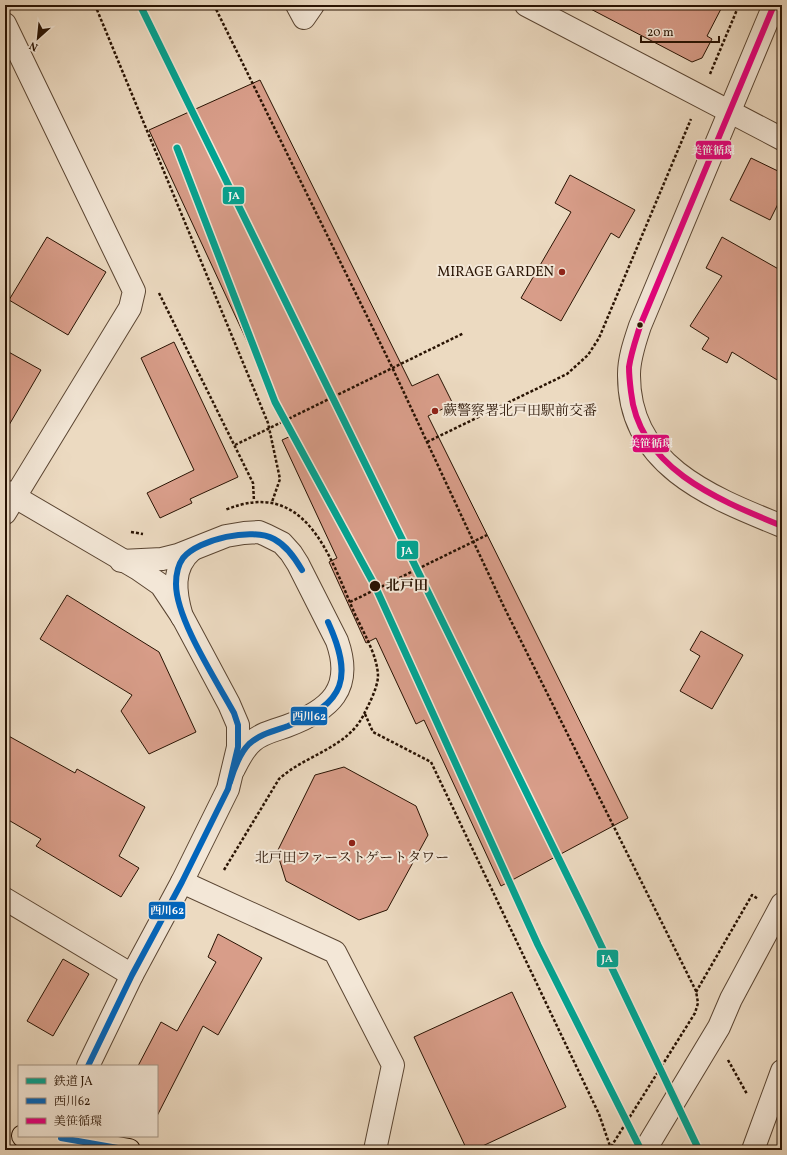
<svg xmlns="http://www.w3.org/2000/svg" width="787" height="1155" font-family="Vollkorn,'Noto Serif JP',serif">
<rect width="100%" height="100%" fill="#ecdac1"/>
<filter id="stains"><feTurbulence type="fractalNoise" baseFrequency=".005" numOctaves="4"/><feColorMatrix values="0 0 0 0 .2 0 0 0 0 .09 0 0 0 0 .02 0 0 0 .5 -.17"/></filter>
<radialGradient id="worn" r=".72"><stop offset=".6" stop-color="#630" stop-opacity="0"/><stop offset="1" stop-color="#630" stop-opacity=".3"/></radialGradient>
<g fill="#d89d89" stroke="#291303">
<path d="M583 5H723L707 36 712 39 702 58 692 62Z"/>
<path d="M260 80 412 386 438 374 453 404 428 416 628 818 501 886 424 720 416 724 376 638 366 643 329 562 337 558 282 440 291 436 149 130Z"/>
<path d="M751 158 782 173V196L770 220 730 200Z"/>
<path d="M570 175 635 210 619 238 611 233 561 321 521 298 571 212 555 203Z"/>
<path d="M47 237 106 272 68 335 9 300Z"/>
<path d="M722 237 782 271V383L732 352 727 363 702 349 709 338 690 326 722 276 706 268Z"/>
<path d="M174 342 238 477 190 499 192 503 160 518 147 493 194 470 141 358Z"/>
<path d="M5 350 41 370 5 432Z"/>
<path d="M67 595 159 652 196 732 149 754 121 711 132 695 40 639Z"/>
<path d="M701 631 743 655 712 709 680 691 700 656 690 650Z"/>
<path d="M5 734 75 773 77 769 145 807 119 856 139 868 121 897 36 846 41 839 5 818Z"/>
<path d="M344 767 416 806 428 835 387 910 359 920 286 881 277 852 315 775Z"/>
<path d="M218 934 262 958 218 1035 203 1026 157 1116V1066H138L161 1022 177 1031 216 962 208 957Z"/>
<path d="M63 959 89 974 53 1036 27 1021Z"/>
<path d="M512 992 566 1107 474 1150H467L414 1037Z"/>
</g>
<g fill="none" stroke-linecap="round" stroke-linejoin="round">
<defs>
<g id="minor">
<path d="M297 5 304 18 313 5"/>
<path d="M526 5 782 139"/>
<path d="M774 5 640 326C635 341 629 358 629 374 628 465 710 497 782 526"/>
<path d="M5 24 134 291 130 308 5 513"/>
<path d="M121 561 162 559 178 555 226 536 244 533 259 532 266 535 282 543 291 553 298 564 337 641C354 689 330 710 287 726 276 730 262 733 253 741 244 748 239 759 234 769"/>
<path d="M182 617C175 593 171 568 192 550"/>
<path d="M182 882 335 952 393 1065 375 1150"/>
<path d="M5 899 132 975"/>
<path d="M645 1150 719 1027 731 999 782 904"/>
<path d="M753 1150 782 1071"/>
</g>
<path id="tertiary" d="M5 491 138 569 161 585 183 618 229 704 238 725V747L228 789 182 882 132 975 88 1066"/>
<path id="primary" d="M23 1136 61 1138 129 1150"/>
</defs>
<use href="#minor" stroke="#5a4532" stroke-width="24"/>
<use href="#tertiary" stroke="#5a4532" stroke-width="24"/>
<use href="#primary" stroke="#291303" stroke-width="24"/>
<g stroke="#291303" stroke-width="2.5" stroke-dasharray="3 2" stroke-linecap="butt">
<path d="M95 5 268 423 280 479 272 502"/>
<path d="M214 5 392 367 504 607 696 991 698 1003 695 1013 609 1150"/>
<path d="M710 74 739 5"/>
<path d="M159 293 253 483 254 501"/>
<path d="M427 442 567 374 588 355 599 338 691 119"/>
<path d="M235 445 464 333"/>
<path d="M131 532 143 534"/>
<path d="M350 602 487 535"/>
<path d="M365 714 373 732 431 762 599 1114 610 1146"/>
<path d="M224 870 279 779C305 755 348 748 364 714 369 704 377 689 378 677 378 656 363 632 354 612 329 554 305 477 225 510"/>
<path d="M696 992 752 895 758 899"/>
<path d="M728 1060 747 1094"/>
</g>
<use href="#minor" stroke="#f3e7d7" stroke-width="22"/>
<use href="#tertiary" stroke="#f3e7d7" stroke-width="22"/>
<use href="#primary" stroke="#ecdac1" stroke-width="22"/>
<defs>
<g id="bus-1">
<path d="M230 782C234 769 239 754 249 744 260 734 274 731 288 726 346 703 353 677 328 622"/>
<path d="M88 1066 132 975 182 882 228 789 238 747V725L234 713C216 680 176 619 176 584 176 575 178 565 183 558 199 539 252 527 274 539 287 546 295 558 302 570"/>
<path d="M61 1138 129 1150"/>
</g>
<path id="bus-2" d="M774 5 640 326C636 339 631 353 629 367 629 375 630 384 631 392 639 469 719 500 782 526"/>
</defs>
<use href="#bus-1" stroke="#f3e7d7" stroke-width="9"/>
<use href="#bus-2" stroke="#f3e7d7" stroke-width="9"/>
<use href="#bus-1" stroke="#0065bd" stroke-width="6"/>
<use href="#bus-2" stroke="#e5007d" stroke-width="6"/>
<defs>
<g id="rail-1">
<path d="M140 5 587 916 699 1150"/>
<path d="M177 148 275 402 375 586 538 945 641 1150"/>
</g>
</defs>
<use href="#rail-1" stroke="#f3e7d7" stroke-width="10"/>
<use href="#rail-1" stroke="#02a492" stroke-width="7"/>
</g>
<g fill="#8f2418" stroke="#f3e7d7" stroke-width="1.5">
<circle cx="562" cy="272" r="4"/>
<circle cx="435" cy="411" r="4"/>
<circle cx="352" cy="843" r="4"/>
</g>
<g fill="#291303" stroke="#f3e7d7" stroke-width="1.5">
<circle cx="640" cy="325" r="3.5"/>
<circle cx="375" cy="586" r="6"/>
</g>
<g text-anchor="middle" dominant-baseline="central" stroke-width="4" stroke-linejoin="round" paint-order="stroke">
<g font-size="14" fill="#291303" stroke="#f3e7d7" text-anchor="end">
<text x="554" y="272">MIRAGE GARDEN</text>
<text x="443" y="411" text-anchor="start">蕨警察署北戸田駅前交番</text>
<text x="352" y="858" text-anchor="middle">北戸田ファーストゲートタワー</text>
</g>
<g font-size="14" font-weight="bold" fill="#291303" stroke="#f3e7d7" text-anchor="start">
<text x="386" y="586">北戸田</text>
</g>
</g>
<g stroke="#f3e7d7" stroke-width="1.5">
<rect x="695" y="140" width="37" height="20" rx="4" fill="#e5007d"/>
<rect x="222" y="186" width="23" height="19" rx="4" fill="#02a492"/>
<rect x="632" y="434" width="38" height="19" rx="4" fill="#e5007d"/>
<rect x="396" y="540" width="23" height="20" rx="4" fill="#02a492"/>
<rect x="290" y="706" width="38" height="20" rx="4" fill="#0065bd"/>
<rect x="148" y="901" width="38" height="19" rx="4" fill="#0065bd"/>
<rect x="596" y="949" width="23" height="19" rx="4" fill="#02a492"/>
</g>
<g font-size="11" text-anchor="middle" font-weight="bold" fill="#fff">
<text x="713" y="154">美笹循環</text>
<text x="234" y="199">JA</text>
<text x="651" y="447">美笹循環</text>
<text x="407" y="554">JA</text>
<text x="309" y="720">西川62</text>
<text x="167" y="914">西川62</text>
<text x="607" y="962">JA</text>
</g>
<rect width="787" height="1155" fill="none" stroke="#ecdac1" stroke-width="20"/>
<rect x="6" y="6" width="775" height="1143" fill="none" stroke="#291303" stroke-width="2"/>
<rect x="10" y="10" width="767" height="1135" fill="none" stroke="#291303"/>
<rect x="18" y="1065" width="140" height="72" fill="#f3e7d7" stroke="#a29282"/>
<rect x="26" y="1078" width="20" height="6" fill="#02a492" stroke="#a29282"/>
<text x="54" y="1085" font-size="12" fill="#291303">鉄道 JA</text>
<rect x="26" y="1098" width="20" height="6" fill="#0065bd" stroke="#a29282"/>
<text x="54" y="1105" font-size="12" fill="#291303">西川62</text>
<rect x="26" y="1118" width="20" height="6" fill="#e5007d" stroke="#a29282"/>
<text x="54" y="1125" font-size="12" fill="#291303">美笹循環</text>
<g transform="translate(38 38) rotate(207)" stroke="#f3e7d7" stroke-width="3" paint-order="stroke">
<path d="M0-3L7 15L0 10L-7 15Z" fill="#291303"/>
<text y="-6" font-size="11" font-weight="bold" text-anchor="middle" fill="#291303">N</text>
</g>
<path d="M641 36v6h78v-6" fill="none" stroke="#291303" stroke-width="2"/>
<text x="647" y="36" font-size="12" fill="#291303" stroke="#f3e7d7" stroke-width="3" paint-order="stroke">20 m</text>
<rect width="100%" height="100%" filter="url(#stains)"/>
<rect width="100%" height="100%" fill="url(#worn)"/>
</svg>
